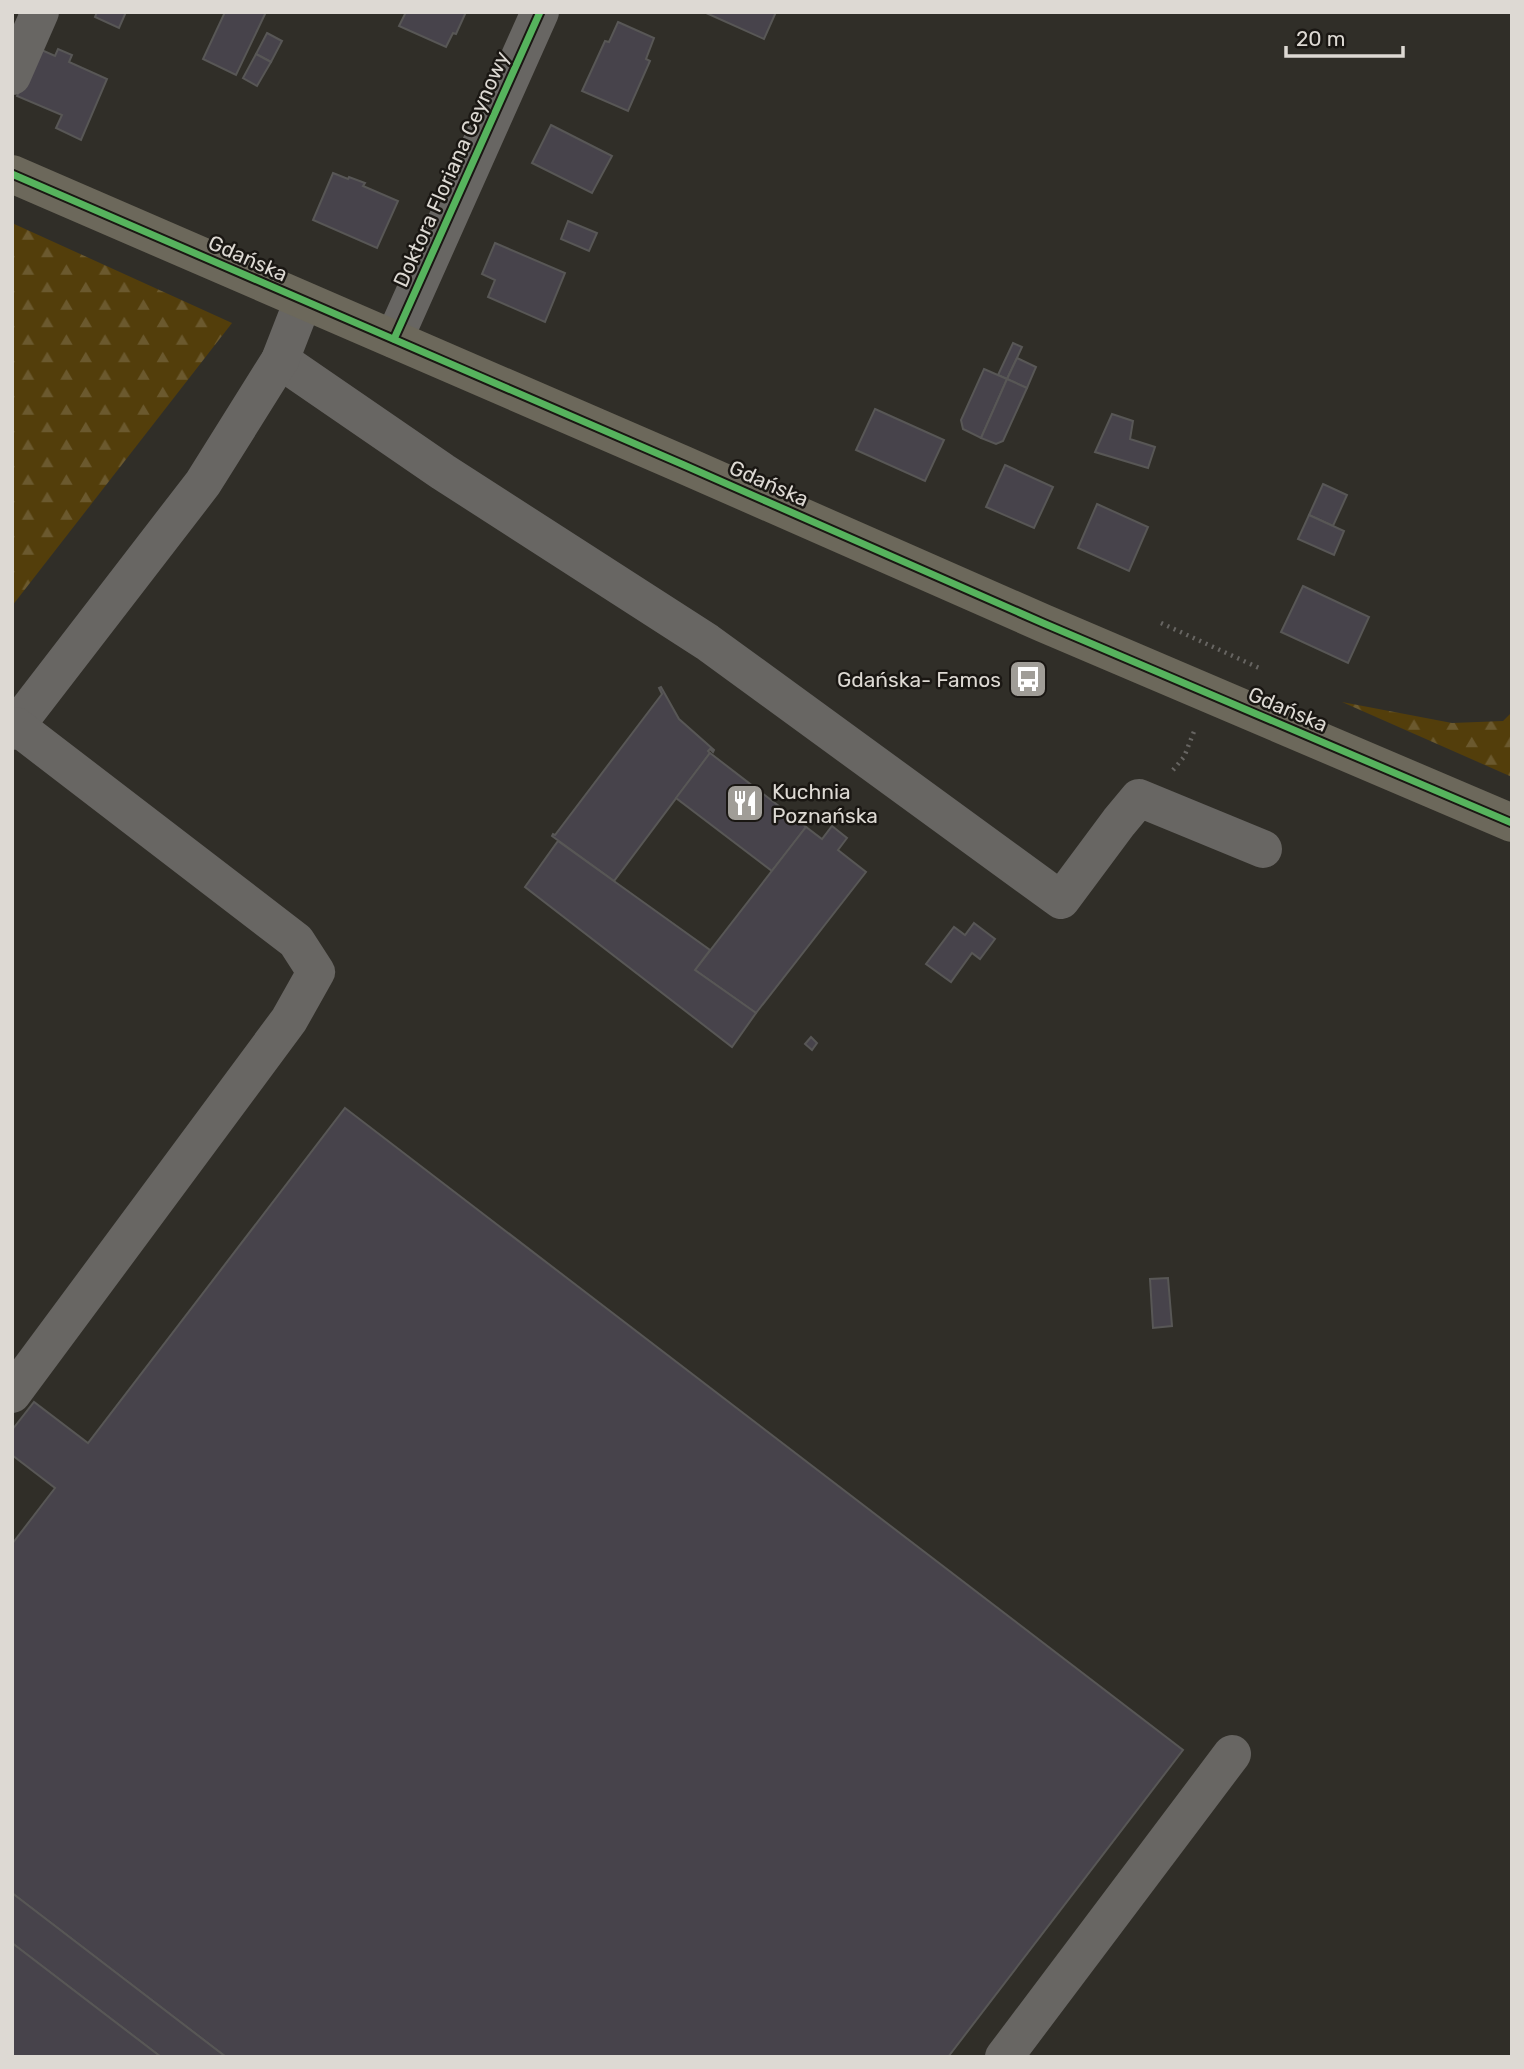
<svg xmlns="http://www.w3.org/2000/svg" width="1524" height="2069" font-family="Rubik,sans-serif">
<defs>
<pattern id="forest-firs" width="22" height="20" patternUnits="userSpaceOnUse" patternTransform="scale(1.75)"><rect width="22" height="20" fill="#533e0b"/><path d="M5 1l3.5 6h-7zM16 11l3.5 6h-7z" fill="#6b592e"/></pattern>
</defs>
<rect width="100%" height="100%" fill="#302e28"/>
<g fill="url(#forest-firs)">
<path d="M12 223 232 323 12 606Z"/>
<path d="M1342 702 1452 723 1503 721 1512 712V777Z"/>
</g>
<g fill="#47434b" stroke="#585756" stroke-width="2">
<path d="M97 12H126L119 28 95 17Z"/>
<path d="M225 12H266L236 75 203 59Z"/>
<path d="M406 12H466L456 34 453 33 446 47 399 26Z"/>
<path d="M704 12H776L764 39Z"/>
<path d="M618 22 654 38 646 59 650 61 628 111 582 91 605 41 609 42Z"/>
<path d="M267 33 282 41 271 62 256 54Z"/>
<path d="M37 48 55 56 58 49 72 55 69 62 107 79 81 140 56 128 62 115 17 96Z"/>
<path d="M256 54 271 62 257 86 243 78Z"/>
<path d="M551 125 612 156 592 193 532 163Z"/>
<path d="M333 173 348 179 349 177 365 183 363 186 398 201 377 248 313 220Z"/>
<path d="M568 221 597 233 589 251 561 239Z"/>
<path d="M495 243 565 273 545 322 488 297 495 280 482 274Z"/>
<path d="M1013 343 1022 347 1007 379 998 375Z"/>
<path d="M1017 358 1036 367 1027 388 1007 379Z"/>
<path d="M984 369 1007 379 981 438 963 429 961 420Z"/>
<path d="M1007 379 1027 388 1003 441 996 444 981 438Z"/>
<path d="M875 409 944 440 925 481 856 450Z"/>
<path d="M1112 414 1133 421 1130 439 1155 447 1148 468 1095 452Z"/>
<path d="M1005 465 1053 487 1034 528 986 507Z"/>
<path d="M1323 484 1347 495 1333 526 1309 515Z"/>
<path d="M1097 504 1148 527 1129 571 1078 548Z"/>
<path d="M1309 515 1344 531 1334 555 1298 539Z"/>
<path d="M1303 586 1369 617 1348 663 1281 632Z"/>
<path d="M661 687 679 719 714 750 713 752 710 749 708 751 710 753 614 881 552 836 553 834 555 835 662 694 659 688Z"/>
<path d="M710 753 806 827 772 871 676 798Z"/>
<path d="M832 826 847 838 838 850 866 872 756 1013 695 970 806 827 822 839Z"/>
<path d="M558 841 710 950 695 970 756 1013 732 1047 525 887Z"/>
<path d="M974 923 995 939 980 959 972 953 951 982 926 964 954 927 965 935Z"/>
<path d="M811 1037 817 1043 812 1050 805 1044Z"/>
<path d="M345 1108 1183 1750 948 2057H226L12 1893V1544L55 1488 12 1455V1430L34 1402 88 1443Z"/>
<path d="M1168 1278 1172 1326 1153 1328 1150 1279Z"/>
<path d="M12 1893 226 2057H161L12 1943Z"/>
<path d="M12 1943 161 2057H12Z"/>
</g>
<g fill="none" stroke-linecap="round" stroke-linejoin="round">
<g stroke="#676562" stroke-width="4.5" stroke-dasharray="2 5" stroke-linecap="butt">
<path d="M1161 623 1259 668"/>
<path d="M1173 770 1184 757 1195 729"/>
</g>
<g stroke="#686663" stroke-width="38">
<path d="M12 76 40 12"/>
<path d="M394 339 540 12"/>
<path d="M280 360 443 472 707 642 1061 900 1119 822 1139 798 1263 849"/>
<path d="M12 731 203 483 280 360 303 301"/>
<path d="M12 1394 289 1020 316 972 296 941 16 726"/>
<path d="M1004 2057 1232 1754"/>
</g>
<path stroke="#6c685b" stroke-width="38" d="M12 174 684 465 1043 623 1512 823"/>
<defs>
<g id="cycleway">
<path d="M12 174 684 465 1043 623 1512 823"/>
<path d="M394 339 540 12"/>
</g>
</defs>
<use href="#cycleway" stroke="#1a1713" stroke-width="11"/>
<use href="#cycleway" stroke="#56b35d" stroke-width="7"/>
</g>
<defs>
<symbol id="bus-square" viewBox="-11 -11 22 22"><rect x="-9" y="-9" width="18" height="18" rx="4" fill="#a09d97" stroke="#1a1713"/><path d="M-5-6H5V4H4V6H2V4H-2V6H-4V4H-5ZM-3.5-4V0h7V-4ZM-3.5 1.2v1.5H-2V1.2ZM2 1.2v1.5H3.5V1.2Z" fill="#fff"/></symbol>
<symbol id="restaurant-square" viewBox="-11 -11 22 22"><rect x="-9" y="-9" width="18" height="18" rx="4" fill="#a09d97" stroke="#1a1713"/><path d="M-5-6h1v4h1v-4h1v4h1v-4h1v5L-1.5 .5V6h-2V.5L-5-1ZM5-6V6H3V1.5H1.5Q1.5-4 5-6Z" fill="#fff"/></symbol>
</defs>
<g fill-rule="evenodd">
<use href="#bus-square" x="1006" y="657" width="44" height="44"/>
<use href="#restaurant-square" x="723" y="781" width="44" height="44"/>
</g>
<g text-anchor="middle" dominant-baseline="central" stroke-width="5" stroke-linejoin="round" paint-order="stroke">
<g font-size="21" fill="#ddd9d3" stroke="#1a1713">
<text transform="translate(451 169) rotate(-66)">Doktora Floriana Ceynowy</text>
<text transform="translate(248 258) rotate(24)">Gdańska</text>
<text transform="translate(769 483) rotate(24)">Gdańska</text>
<text transform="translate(1288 709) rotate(23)">Gdańska</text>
</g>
<g font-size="21" fill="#ddd9d3" stroke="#1a1713" text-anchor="end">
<text x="1001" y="679">Gdańska- Famos</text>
<text x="772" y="791" text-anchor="start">Kuchnia<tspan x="772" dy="24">Poznańska</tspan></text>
</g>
</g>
<rect width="1524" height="2069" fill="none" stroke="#ddd9d3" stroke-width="28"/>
<path d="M1286 46v10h117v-10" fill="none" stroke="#ddd9d3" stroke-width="3.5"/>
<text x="1296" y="46" font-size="21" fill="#ddd9d3" stroke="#1a1713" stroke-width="5" paint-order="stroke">20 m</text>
</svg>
